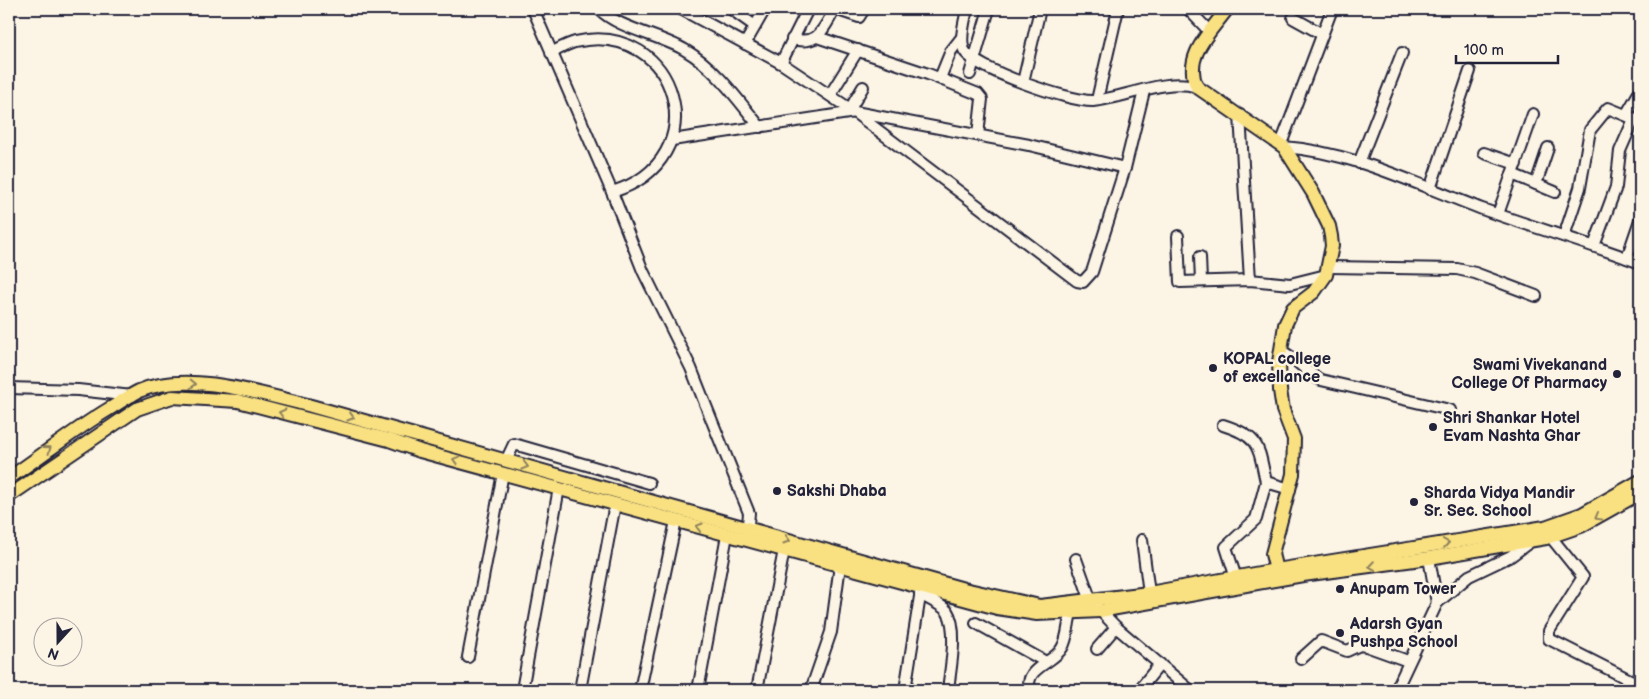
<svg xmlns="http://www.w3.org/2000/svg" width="1649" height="699" font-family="'Balsamiq Sans',sans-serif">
<rect width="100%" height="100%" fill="#fcf5e5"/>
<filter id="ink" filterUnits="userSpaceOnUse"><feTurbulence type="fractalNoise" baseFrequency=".02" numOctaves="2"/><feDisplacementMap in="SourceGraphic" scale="10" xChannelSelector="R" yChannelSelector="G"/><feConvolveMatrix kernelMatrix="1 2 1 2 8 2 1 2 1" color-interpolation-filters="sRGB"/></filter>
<g filter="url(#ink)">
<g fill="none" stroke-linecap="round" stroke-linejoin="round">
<defs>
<g id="minor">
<path d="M533 9 612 192 643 271 691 368 706 406 749 513 747 536"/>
<path d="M599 9C619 29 660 35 685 50 716 68 738 100 760 127"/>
<path d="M681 9 781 63 850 109 1077 281 1083 282 1092 272 1125 168 1144 91"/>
<path d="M731 9 755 26"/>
<path d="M835 9 859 17 864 9"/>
<path d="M967 9C965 20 959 39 964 50 973 69 1071 102 1093 101 1126 98 1166 77 1197 87"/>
<path d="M1188 9 1209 31"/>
<path d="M1293 18 1322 34"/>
<path d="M817 37 928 74 978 94 982 99 978 135"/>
<path d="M792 39C819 46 823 29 835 9"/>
<path d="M745 44 765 9"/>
<path d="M551 53C559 49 567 44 575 42 678 18 719 160 612 192"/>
<path d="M781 63 808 9"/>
<path d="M970 74 989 9"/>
<path d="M940 78 951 51 962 37"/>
<path d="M1023 82 1040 9"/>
<path d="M830 95 858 50"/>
<path d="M1097 100 1118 9"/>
<path d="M850 109 863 87"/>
<path d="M1240 115 1250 280"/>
<path d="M1626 115 1640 91"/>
<path d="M672 140 855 112 1029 145 1125 168"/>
<path d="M1281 144 1332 9"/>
<path d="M1284 147C1353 152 1418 185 1482 209 1535 228 1588 243 1640 263"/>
<path d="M1484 153 1516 164"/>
<path d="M1359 163 1402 53"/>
<path d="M1512 174 1555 192"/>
<path d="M1536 184 1548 148"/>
<path d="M1430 189 1470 71"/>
<path d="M1498 214 1533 114"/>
<path d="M1178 236 1180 282 1250 280 1290 284 1326 275"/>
<path d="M1564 236 1580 188 1590 130 1608 108 1640 121"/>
<path d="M1594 246 1616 187 1620 151 1634 119"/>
<path d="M1200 257 1201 281"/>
<path d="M1627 258 1640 220"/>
<path d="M1329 267 1457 269 1475 273 1536 296"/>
<path d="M1281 351C1297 358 1305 372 1321 380L1450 410"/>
<path d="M9 388 78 390 132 396"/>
<path d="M1223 425C1261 437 1258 447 1266 482L1290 489"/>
<path d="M506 461 514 444 649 483"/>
<path d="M1550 536 1583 577 1549 631V639L1640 685"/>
<path d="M1142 540 1149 593"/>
<path d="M1429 558 1437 603"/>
<path d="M1076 559 1091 601 1116 627 1190 690"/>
<path d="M1236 578 1226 547 1256 519 1266 482"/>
<path d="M920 594C928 599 941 604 947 611 959 629 950 670 948 690"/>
<path d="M976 623 1046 662"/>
<path d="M1097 649 1116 627"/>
<path d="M468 657 503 473"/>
<path d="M1301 659 1321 641 1347 651 1360 645 1366 646 1408 661"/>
<path d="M522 690 559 488"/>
<path d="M580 690 615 504"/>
<path d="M640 690 676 521"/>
<path d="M698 690 727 535"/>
<path d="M757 690 784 550"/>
<path d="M811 690 831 632 840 565"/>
<path d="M905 690 921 590"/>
<path d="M1030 690C1023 668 1054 663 1062 648 1068 639 1068 623 1071 613"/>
<path d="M1139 690 1160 664"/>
<path d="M1396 690 1437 603 1469 576 1511 556 1531 541"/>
</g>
<g id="major">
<path d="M1227 9C1211 31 1182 57 1197 87L1284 147 1313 193 1329 226 1331 236 1332 246 1326 275 1314 292 1293 308 1285 325 1279 362 1280 390 1283 410 1294 439 1293 474 1272 554 1276 570"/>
<path d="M9 478C43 455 74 430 109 409 119 403 129 396 139 391 188 370 262 394 311 406L964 589 1040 606 1149 593 1276 570 1545 527 1582 514 1640 481"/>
<path d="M9 496 137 409 172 397 238 401 389 440 420 451 997 608 1037 614 1100 611 1303 575 1429 558 1546 538 1581 526 1640 493"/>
</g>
</defs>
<use href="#minor" stroke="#22223b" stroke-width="14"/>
<use href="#major" stroke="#22223b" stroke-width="16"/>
<use href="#minor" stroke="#fcf5e5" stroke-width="10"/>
<use href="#major" stroke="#f9e181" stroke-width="12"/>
</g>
<defs><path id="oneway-chevron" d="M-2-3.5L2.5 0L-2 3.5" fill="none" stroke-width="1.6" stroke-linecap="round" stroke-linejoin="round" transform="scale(1.25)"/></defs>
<g stroke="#8e825e">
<use href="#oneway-chevron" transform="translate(193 384) rotate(2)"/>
<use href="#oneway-chevron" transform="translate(282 413) rotate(-166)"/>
<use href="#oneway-chevron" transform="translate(351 417) rotate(16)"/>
<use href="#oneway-chevron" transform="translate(48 449) rotate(-36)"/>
<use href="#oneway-chevron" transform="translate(456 460) rotate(-165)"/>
<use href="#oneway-chevron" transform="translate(525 466) rotate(16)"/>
<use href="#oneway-chevron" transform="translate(1598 517) rotate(151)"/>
<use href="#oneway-chevron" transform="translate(699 527) rotate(-164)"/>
<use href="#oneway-chevron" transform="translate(787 540) rotate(16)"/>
<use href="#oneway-chevron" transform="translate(1446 543) rotate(-8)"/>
<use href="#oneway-chevron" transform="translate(1372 566) rotate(172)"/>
</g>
</g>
<g fill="#22223b" stroke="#fcf5e5" stroke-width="2">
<circle cx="1213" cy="368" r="5"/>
<circle cx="1617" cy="374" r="5"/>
<circle cx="1433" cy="427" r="5"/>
<circle cx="777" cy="491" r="5"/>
<circle cx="1414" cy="502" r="5"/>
<circle cx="1340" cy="589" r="5"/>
<circle cx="1340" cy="633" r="5"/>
</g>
<g text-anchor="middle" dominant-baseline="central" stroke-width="5" stroke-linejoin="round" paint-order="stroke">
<g font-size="16" font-weight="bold" fill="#22223b" stroke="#fcf5e5" text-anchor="start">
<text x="1223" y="359">KOPAL college<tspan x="1223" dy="18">of excellance</tspan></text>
<text x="1607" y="365" text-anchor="end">Swami Vivekanand<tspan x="1607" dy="18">College Of Pharmacy</tspan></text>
<text x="1443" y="418">Shri Shankar Hotel<tspan x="1443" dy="18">Evam Nashta Ghar</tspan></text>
<text x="787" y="491">Sakshi Dhaba</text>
<text x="1424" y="493">Sharda Vidya Mandir<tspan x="1424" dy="18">Sr. Sec. School</tspan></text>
<text x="1350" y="589">Anupam Tower</text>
<text x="1350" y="624">Adarsh Gyan<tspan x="1350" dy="18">Pushpa School</tspan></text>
</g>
</g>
<rect width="1649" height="699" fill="none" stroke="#fcf5e5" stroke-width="30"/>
<rect x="15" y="15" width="1619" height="669" fill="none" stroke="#22223b" stroke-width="2" filter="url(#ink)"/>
<g transform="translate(58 642) rotate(201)"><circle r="24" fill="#fcf5e5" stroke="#a5a1a1"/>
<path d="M0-4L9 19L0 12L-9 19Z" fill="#22223b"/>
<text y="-8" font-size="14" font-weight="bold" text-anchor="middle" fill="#22223b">N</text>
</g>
<path d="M1456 55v8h102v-8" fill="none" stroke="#22223b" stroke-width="2.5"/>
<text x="1464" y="55" font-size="15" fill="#22223b" stroke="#fcf5e5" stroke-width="4" paint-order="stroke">100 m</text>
</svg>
